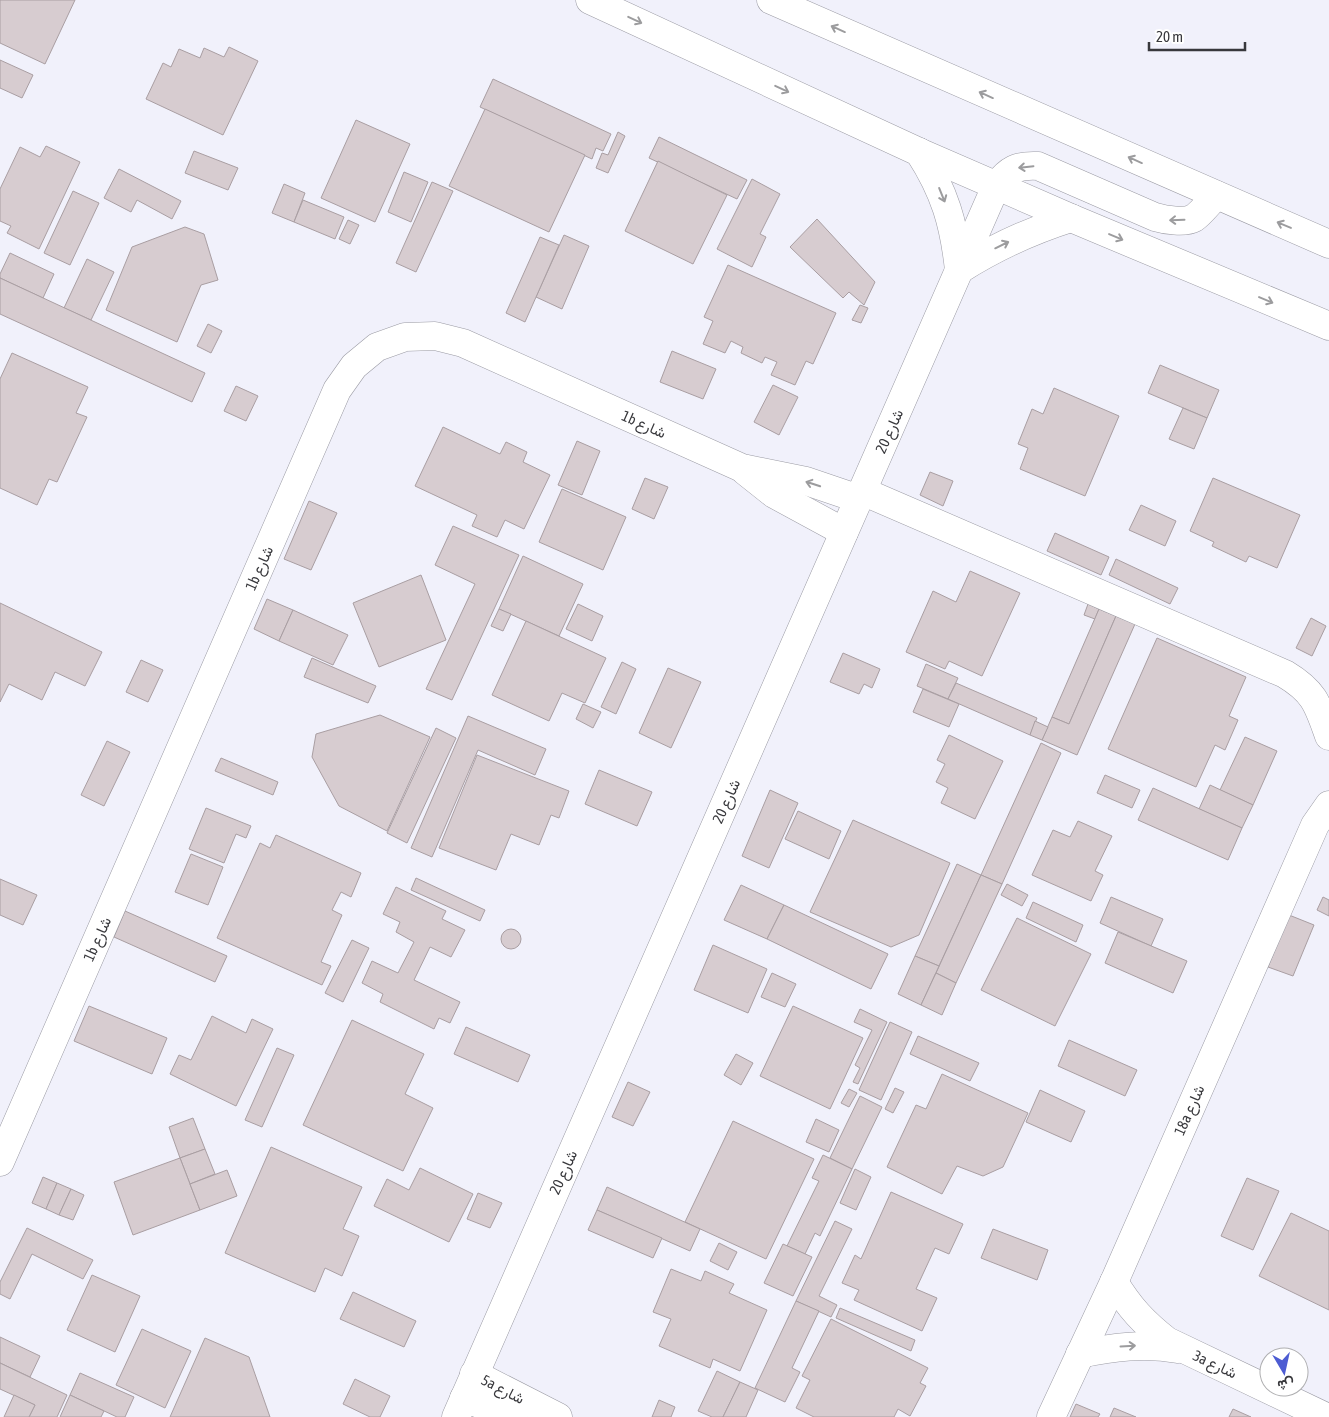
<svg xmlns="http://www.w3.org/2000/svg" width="1329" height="1417" font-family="'Asap Condensed',Vazirmatn,sans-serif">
<rect width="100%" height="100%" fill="#f1f1fb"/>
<g fill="#d7ccd0" stroke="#a99ea2">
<path d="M0 0H75L45 64 0 43Z"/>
<path d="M229 47 258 61 223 135 146 99 163 63 171 67 179 49 200 58 204 48 224 57Z"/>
<path d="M0 60 33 75 22 98 0 88Z"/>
<path d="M493 79 611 134 603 151 596 148 592 159 480 107Z"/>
<path d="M485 109 585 155 549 232 449 186Z"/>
<path d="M356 120 410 144 375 222 321 198Z"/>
<path d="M618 132 625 136 608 173 596 168 602 153 608 155Z"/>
<path d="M659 137 747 180 737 199 649 158Z"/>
<path d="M46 146 80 162 39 249 7 233 11 226 0 221V189L20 147 40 157Z"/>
<path d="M194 151 238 168 228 190 185 173Z"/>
<path d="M658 161 727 195 693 264 625 231Z"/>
<path d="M119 169 181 201 172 219 137 200 131 212 104 198Z"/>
<path d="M404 172 428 182 411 222 388 212Z"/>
<path d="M752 179 780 194 760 234 766 237 752 267 717 249Z"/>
<path d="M432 182 453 191 416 272 396 263Z"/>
<path d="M284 184 305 193 294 222 272 213Z"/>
<path d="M73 191 99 203 70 265 44 253Z"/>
<path d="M303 200 344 217 335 239 294 222Z"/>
<path d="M817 219 875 282 864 305 849 292 843 298 790 247Z"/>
<path d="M348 220 359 225 350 244 339 239Z"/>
<path d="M185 227 204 234 218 280 201 285 177 342 106 310 132 247Z"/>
<path d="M564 235 589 246 562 309 536 297Z"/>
<path d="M540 237 559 245 525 322 506 313Z"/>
<path d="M10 253 54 274 43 298 0 278V274Z"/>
<path d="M87 259 114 272 91 320 64 308Z"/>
<path d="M728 265 836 313 813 364 806 361 795 385 771 375 777 362 765 357 762 363 741 353 743 347 731 341 725 353 703 344 713 321 704 317Z"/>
<path d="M0 278 205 373 192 402 0 314Z"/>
<path d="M860 305 868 308 861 323 852 320Z"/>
<path d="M208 324 222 331 211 353 197 346Z"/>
<path d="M672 351 716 369 703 399 660 382Z"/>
<path d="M12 353 88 387 76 413 87 417 57 482 49 479 37 505 0 488V379Z"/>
<path d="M1160 365 1219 390 1207 418 1148 393Z"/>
<path d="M773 385 798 397 779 435 754 422Z"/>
<path d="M236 386 258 396 246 421 224 411Z"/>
<path d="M1054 388 1119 416 1085 496 1020 469 1028 448 1018 444 1032 409 1043 414Z"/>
<path d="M1183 408 1207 418 1194 449 1169 439Z"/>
<path d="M443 427 500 454 506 442 527 452 523 462 550 475 524 529 505 520 497 537 472 526 477 515 415 486Z"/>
<path d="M577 441 600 451 582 495 558 485Z"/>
<path d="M930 472 953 481 943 506 920 495Z"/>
<path d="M645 478 668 487 654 519 632 509Z"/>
<path d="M1213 478 1300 515 1277 568 1249 556 1246 562 1212 546 1214 542 1190 531Z"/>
<path d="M562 489 626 517 603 570 539 542Z"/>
<path d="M309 501 337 513 311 570 284 559Z"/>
<path d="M1141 505 1176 521 1165 546 1129 530Z"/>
<path d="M453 526 519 555 452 700 426 689 475 584 435 565Z"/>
<path d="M1055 533 1109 557 1101 575 1047 551Z"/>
<path d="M523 556 583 584 559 636 499 609Z"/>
<path d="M1116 559 1178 588 1170 604 1109 575Z"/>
<path d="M970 571 1020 593 982 676 949 661 945 669 906 652 933 591 956 602Z"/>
<path d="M421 575 446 640 379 667 353 603Z"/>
<path d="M267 599 293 610 279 641 254 629Z"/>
<path d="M0 603 102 652 85 686 55 672 42 700 9 684 0 702Z"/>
<path d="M578 604 603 616 592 641 566 629Z"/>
<path d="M1088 604 1099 609 1095 619 1084 615Z"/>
<path d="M499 609 511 614 503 631 491 626Z"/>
<path d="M1099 609 1116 616 1069 724 1052 717Z"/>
<path d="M293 610 348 635 333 665 279 641Z"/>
<path d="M1116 616 1135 624 1077 755 1042 740 1052 717 1069 724Z"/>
<path d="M1311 618 1326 626 1312 656 1296 648Z"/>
<path d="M526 621 606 658 585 703 562 693 549 721 492 695Z"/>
<path d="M1157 638 1246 677 1229 716 1238 720 1225 750 1215 745 1196 787 1108 749Z"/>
<path d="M843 653 880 669 872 688 864 684 859 694 830 682Z"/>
<path d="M312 658 376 686 368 703 304 677Z"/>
<path d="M141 660 163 670 148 702 126 692Z"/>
<path d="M622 662 636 669 616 714 601 707Z"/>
<path d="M926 664 958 678 948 699 917 686Z"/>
<path d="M668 668 701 682 671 748 639 733Z"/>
<path d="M956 683 1037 718 1030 735 948 699Z"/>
<path d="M923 689 959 704 949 727 913 712Z"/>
<path d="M583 704 601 712 593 728 576 719Z"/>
<path d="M380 715 430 737 387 831 339 806 312 757 316 734Z"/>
<path d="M468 716 546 749 535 775 478 750 432 857 411 848Z"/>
<path d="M1035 721 1048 727 1042 740 1030 735Z"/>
<path d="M436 728 456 738 407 843 387 833Z"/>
<path d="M949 735 1003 761 975 819 941 803 948 788 936 782 945 764 937 760Z"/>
<path d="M1245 737 1277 751 1253 805 1220 790Z"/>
<path d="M107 741 130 752 104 806 81 795Z"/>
<path d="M1041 743 1061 753 1002 884 981 875Z"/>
<path d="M477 755 569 791 559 818 551 815 539 845 511 834 496 870 439 848Z"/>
<path d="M221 758 278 782 273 795 215 771Z"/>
<path d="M599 770 652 792 637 826 585 804Z"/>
<path d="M1105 775 1140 790 1132 808 1097 793Z"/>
<path d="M1210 785 1253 805 1242 828 1199 809Z"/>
<path d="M1153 788 1242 828 1228 860 1138 820Z"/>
<path d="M770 790 798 803 769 868 742 856Z"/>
<path d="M206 808 251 826 246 838 236 834 224 863 189 849Z"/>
<path d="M798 811 841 831 829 859 785 839Z"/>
<path d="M853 820 950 863 919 935 891 947 810 912Z"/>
<path d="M1078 821 1112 836 1095 871 1103 875 1091 901 1032 875 1053 830 1070 837Z"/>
<path d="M276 835 361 873 351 897 341 892 332 910 342 915 321 962 331 966 322 985 217 938 260 843 270 848Z"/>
<path d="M191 854 223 867 208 905 175 892Z"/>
<path d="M957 864 981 875 939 966 915 956Z"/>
<path d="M981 875 1002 884 956 983 936 973Z"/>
<path d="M416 878 485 910 480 921 411 890Z"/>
<path d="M0 879 37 895 23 925 0 915Z"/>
<path d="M1007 884 1028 895 1022 906 1001 895Z"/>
<path d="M741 885 784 905 767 939 724 920Z"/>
<path d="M396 887 446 911 442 919 465 930 451 957 430 947 414 980 460 1002 450 1023 439 1018 434 1029 380 1002 383 994 362 983 372 961 398 973 414 942 396 932 400 922 383 914Z"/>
<path d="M1111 897 1163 919 1151 946 1100 923Z"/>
<path d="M1323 897 1329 900V916L1317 910Z"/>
<path d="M1033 902 1083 925 1076 942 1026 918Z"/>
<path d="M784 905 888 954 871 989 767 939Z"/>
<path d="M125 911 227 956 215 982 114 937Z"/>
<path d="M1289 915 1314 925 1293 976 1268 967Z"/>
<path d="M1017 918 1091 954 1055 1026 981 990Z"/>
<circle cx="511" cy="939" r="10"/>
<path d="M1118 932 1187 961 1173 993 1105 963Z"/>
<path d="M352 940 369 948 343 1002 325 993Z"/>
<path d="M713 945 767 969 748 1013 694 990Z"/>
<path d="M915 956 939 966 921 1005 898 994Z"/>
<path d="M772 973 796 984 785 1007 761 997Z"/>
<path d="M936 973 956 983 942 1015 921 1005Z"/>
<path d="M89 1006 167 1038 152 1074 74 1041Z"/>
<path d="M793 1006 863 1038 830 1109 760 1076Z"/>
<path d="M860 1009 887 1022 858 1084 853 1082 860 1068 855 1065 872 1030 854 1022Z"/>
<path d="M212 1016 246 1033 252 1019 273 1029 236 1106 170 1074 179 1055 191 1060Z"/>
<path d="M352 1020 424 1054 405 1094 433 1108 403 1171 303 1125Z"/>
<path d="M890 1022 912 1032 881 1100 859 1090Z"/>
<path d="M466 1027 530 1055 518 1082 454 1054Z"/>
<path d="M918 1036 979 1063 970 1081 910 1054Z"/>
<path d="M1069 1040 1137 1070 1125 1096 1058 1066Z"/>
<path d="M277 1048 294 1055 262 1127 245 1120Z"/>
<path d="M736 1054 753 1063 741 1085 724 1075Z"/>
<path d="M942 1074 1028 1113 1003 1167 983 1176 957 1166 942 1194 887 1167 916 1105 926 1109Z"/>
<path d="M628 1082 650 1092 633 1126 612 1117Z"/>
<path d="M895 1088 904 1092 893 1113 885 1109Z"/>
<path d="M849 1089 857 1093 849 1107 841 1103Z"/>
<path d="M1040 1090 1085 1111 1071 1142 1026 1122Z"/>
<path d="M860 1096 882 1107 852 1169 830 1158Z"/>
<path d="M193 1118 205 1149 180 1158 169 1127Z"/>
<path d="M816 1119 839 1130 829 1152 806 1142Z"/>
<path d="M733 1121 814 1159 766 1259 685 1222Z"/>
<path d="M271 1147 362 1187 343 1229 359 1236 342 1276 325 1268 315 1292 225 1253Z"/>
<path d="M205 1149 215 1174 190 1184 180 1158Z"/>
<path d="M823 1155 852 1169 820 1236 815 1233 805 1254 787 1246 819 1181 812 1178Z"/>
<path d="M180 1158 200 1210 133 1235 114 1182Z"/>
<path d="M420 1168 473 1194 449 1242 374 1206 387 1179 409 1190Z"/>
<path d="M855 1169 871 1177 856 1210 840 1203Z"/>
<path d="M227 1170 237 1196 200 1210 190 1184Z"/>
<path d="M43 1177 57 1183 46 1209 32 1203Z"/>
<path d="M1247 1178 1279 1191 1253 1250 1221 1236Z"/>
<path d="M57 1183 71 1189 59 1215 46 1209Z"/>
<path d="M607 1187 700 1229 690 1251 597 1210Z"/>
<path d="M71 1189 84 1195 73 1220 59 1215Z"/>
<path d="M891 1192 963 1224 949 1254 935 1248 916 1289 937 1298 922 1331 854 1300 859 1290 842 1283 855 1255 861 1259Z"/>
<path d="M478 1193 502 1203 490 1228 467 1219Z"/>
<path d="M597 1210 662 1238 653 1258 588 1230Z"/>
<path d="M1291 1213 1329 1231V1310L1259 1276Z"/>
<path d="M835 1221 852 1229 819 1296 837 1305 831 1317 796 1301Z"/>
<path d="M27 1228 93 1260 83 1279 32 1254 10 1299 0 1294V1282Z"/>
<path d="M993 1229 1048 1250 1037 1280 981 1258Z"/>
<path d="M719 1243 737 1252 728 1270 710 1261Z"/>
<path d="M783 1244 812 1257 793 1296 764 1283Z"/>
<path d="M671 1269 701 1281 705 1271 734 1284 729 1293 767 1310 740 1371 713 1359 710 1368 659 1346 671 1319 653 1312Z"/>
<path d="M92 1275 140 1296 115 1352 67 1330Z"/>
<path d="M353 1292 416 1321 404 1347 340 1319Z"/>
<path d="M796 1301 819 1311 792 1368 800 1372 785 1402 755 1388Z"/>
<path d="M840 1308 915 1340 911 1351 836 1318Z"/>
<path d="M831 1319 928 1368 920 1383 926 1386 910 1416 898 1409 894 1417H814L796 1408 810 1380 802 1376Z"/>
<path d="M142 1329 191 1351 165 1408 116 1385Z"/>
<path d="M0 1337 40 1356 30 1377 0 1363Z"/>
<path d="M205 1338 249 1357 270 1417H170Z"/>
<path d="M0 1363 67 1395 57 1417H29L35 1405 0 1389Z"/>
<path d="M717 1371 740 1382 723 1417H712L698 1411Z"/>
<path d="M80 1373 134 1397 125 1417H117L70 1395Z"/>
<path d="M355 1379 390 1396 380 1417H370L343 1404Z"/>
<path d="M740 1382 758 1390 746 1417H723Z"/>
<path d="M14 1395 35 1405 29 1417H4Z"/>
<path d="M70 1395 104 1411 101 1417H60Z"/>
<path d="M659 1400 675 1407 671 1417H652Z"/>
<path d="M1076 1404 1100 1414 1098 1417H1070Z"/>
<path d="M1114 1408 1136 1417H1110Z"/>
<path d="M1233 1409 1251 1417H1229Z"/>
</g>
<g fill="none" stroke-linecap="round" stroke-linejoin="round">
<defs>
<g id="minor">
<path d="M590 0 919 152 1071 218 1329 326"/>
<path d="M771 0 1329 244"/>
<path d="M919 152C945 192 954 224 959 270"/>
<path d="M959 270C995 247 1030 231 1071 218"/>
<path d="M745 471 774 494 844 532"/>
<path d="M862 491 1285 674C1315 692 1318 705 1329 736"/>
<path d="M0 1162 337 390 354 366 377 347 405 337 435 336 463 343 742 468 806 481 859 499"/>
<path d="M1114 1282C1130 1308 1143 1322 1167 1341L1326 1417"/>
<path d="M1080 1354C1113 1347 1145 1343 1178 1349"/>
<path d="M474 1374 558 1417"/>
<path d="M464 1398 513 1417"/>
<path d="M456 1417 996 186C1009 169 1017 165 1038 166L1155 217C1165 220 1185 223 1194 218 1200 214 1211 201 1216 195"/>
<path d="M1051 1417 1114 1282 1315 825 1329 805"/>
</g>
</defs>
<use href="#minor" stroke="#9b9ba4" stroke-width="29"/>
<use href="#minor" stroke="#fff" stroke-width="28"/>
</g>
<defs><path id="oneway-shaft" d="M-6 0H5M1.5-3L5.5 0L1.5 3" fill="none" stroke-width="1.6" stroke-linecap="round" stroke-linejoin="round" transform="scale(1.25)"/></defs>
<g stroke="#9c9c9e">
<use href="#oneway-shaft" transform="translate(635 20) rotate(25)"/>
<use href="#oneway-shaft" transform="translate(838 29) rotate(-156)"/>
<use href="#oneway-shaft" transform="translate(782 89) rotate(25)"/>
<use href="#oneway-shaft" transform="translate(986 95) rotate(-156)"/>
<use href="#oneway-shaft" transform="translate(1135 160) rotate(-156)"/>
<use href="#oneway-shaft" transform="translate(1026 167) rotate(174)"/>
<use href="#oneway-shaft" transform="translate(942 195) rotate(68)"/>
<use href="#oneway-shaft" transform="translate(1177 220) rotate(178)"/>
<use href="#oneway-shaft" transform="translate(1284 225) rotate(-157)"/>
<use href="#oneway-shaft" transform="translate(1116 237) rotate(23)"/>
<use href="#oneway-shaft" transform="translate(1002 245) rotate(-26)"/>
<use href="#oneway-shaft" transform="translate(1266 300) rotate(23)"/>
<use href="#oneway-shaft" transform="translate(813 484) rotate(-162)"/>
<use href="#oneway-shaft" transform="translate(1128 1346) rotate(-3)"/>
</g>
<g text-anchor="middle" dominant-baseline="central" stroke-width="4.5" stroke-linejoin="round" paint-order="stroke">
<g font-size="15" fill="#38383c" stroke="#fff">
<text transform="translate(644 424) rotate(24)">1b شارع</text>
<text transform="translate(889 431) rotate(-66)">شارع 20</text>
<text transform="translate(259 568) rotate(-66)">1b شارع</text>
<text transform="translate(726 801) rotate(-66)">شارع 20</text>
<text transform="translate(97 939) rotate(-66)">1b شارع</text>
<text transform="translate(1189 1110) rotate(-66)">18a شارع</text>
<text transform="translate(563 1172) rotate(-66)">شارع 20</text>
<text transform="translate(1215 1364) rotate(25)">3a شارع</text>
<text transform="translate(503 1389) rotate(27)">5a شارع</text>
</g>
</g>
<g transform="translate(1284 1372) rotate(171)"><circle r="24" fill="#ffffff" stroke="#afafb1"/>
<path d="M0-4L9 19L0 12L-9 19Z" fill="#4d5cd2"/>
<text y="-8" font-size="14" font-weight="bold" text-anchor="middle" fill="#38383c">ش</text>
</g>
<path d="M1149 42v8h96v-8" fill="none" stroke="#38383c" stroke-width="2.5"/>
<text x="1156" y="42" font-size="15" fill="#38383c" stroke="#ffffff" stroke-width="4" paint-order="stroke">20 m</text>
</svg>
